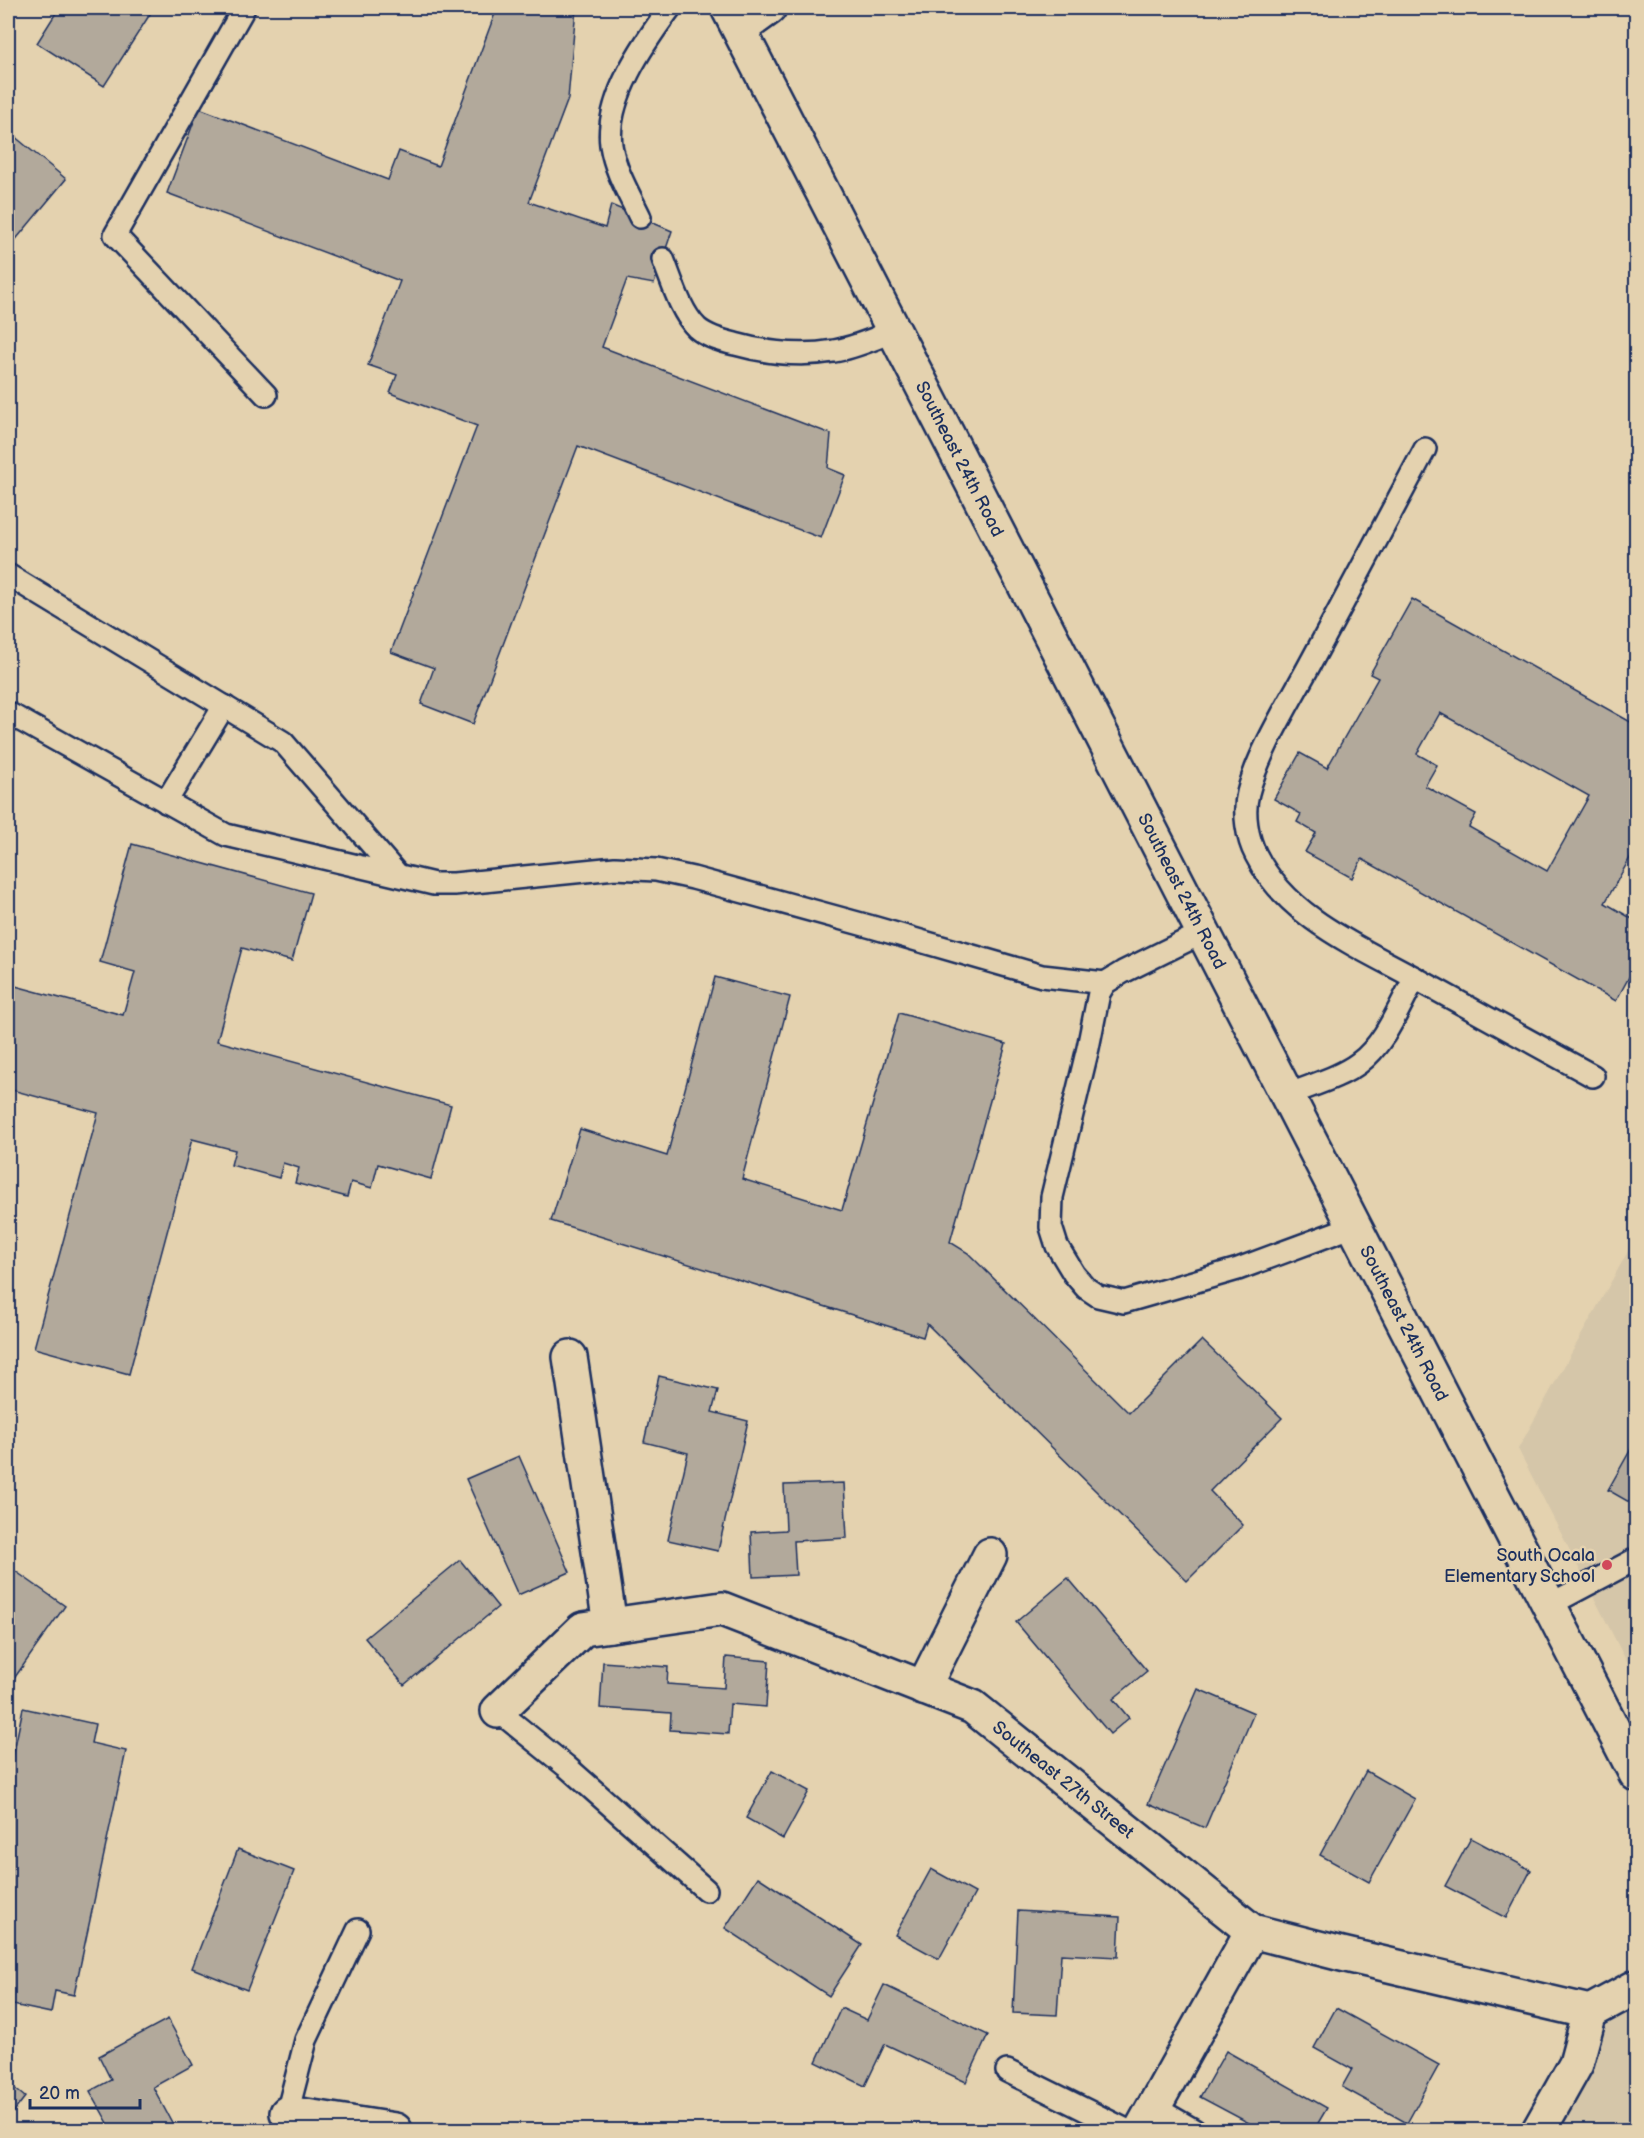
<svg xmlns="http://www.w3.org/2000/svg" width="1644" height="2138" font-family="'Balsamiq Sans',sans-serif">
<rect width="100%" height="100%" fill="#e4d2af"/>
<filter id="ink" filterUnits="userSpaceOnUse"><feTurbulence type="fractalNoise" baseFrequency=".0167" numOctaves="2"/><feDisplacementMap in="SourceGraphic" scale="12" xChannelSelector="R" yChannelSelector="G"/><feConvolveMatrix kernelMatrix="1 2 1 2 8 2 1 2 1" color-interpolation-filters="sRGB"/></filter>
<g filter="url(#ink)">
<g fill="#d5c6a9">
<path d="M1636 1237V1680L1518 1449Z"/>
<path d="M1636 1958V2130H1539Z"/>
</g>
<g fill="#b2a99b" stroke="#1b2f5e" stroke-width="1.5" fill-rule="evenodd">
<path d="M59 8H154L104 86 37 43Z"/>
<path d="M497 8H576L568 99 529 202 605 228 611 205 672 231 654 284 627 279 602 347 831 434 828 468 845 475 821 538 578 446 473 724 421 704 434 668 391 652 477 426 390 393 397 375 368 365 400 281 167 193 199 108 388 180 399 151 438 166Z"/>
<path d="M8 131 66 179 8 249Z"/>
<path d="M1412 599 1636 725V847L1605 903 1636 921V964L1616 1001 1362 859 1352 878 1305 852 1316 833 1297 822 1301 814 1274 799 1300 753 1327 768 1378 678 1370 674ZM1440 713 1589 796 1547 871 1469 827 1476 814 1425 786 1437 765 1417 754Z"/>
<path d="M132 844 311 893 292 961 242 948 217 1041 451 1105 431 1179 378 1164 372 1188 351 1182 347 1197 295 1183 299 1168 283 1163 279 1178 231 1165 235 1150 192 1139 129 1374 34 1348 98 1113 8 1089V984L123 1015 135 972 100 962Z"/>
<path d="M715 977 790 997 742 1179 842 1210 899 1013 1006 1044 950 1242 968 1253 1129 1413 1202 1340 1282 1418 1210 1491 1243 1525 1187 1581 927 1324 923 1337 551 1221 580 1129 667 1156Z"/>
<path d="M659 1376 718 1390 712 1412 748 1421 718 1551 668 1540 688 1453 644 1442Z"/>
<path d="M1636 1440V1506L1608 1490Z"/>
<path d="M519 1456 570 1572 518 1595 466 1479Z"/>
<path d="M844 1483 847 1538 794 1541 796 1575 753 1577 751 1532 786 1530 784 1485Z"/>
<path d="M460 1560 498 1607 404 1685 365 1638Z"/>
<path d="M8 1566 65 1606 13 1680 8 1677Z"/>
<path d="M1068 1578 1147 1671 1113 1699 1129 1718 1110 1734 1016 1622Z"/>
<path d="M726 1657 769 1661 766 1707 730 1704 728 1734 670 1730 671 1713 600 1708 603 1662 668 1667 667 1684 724 1688Z"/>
<path d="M1198 1689 1254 1713 1205 1828 1148 1804Z"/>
<path d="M23 1708 95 1724 91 1743 126 1751 74 1995 55 1991 51 2013 8 2004V1780Z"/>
<path d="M772 1771 809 1791 783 1839 746 1818Z"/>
<path d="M1366 1771 1415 1799 1369 1882 1320 1855Z"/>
<path d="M1471 1838 1531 1870 1506 1918 1445 1886Z"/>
<path d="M238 1849 294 1871 247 1990 192 1968Z"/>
<path d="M931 1869 975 1893 939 1959 895 1935Z"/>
<path d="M758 1877 862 1945 829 1996 725 1928Z"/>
<path d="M1018 1911 1120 1917 1118 1957 1061 1954 1057 2015 1013 2013Z"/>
<path d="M884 1985 988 2035 966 2082 885 2044 865 2086 816 2062 841 2008 867 2020Z"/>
<path d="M1336 2008 1439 2065 1407 2123 1342 2087 1352 2069 1314 2048Z"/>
<path d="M168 2019 193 2065 153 2087 176 2130H112L90 2091 111 2080 99 2056Z"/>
<path d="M1226 2051 1327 2108 1314 2130H1262L1200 2097Z"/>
<path d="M8 2083 25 2097 8 2119Z"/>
</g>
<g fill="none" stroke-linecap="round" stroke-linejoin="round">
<defs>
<g id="lane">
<path d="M244 8 115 235 266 395"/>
<path d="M640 217C629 194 615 171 611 145 605 99 644 43 670 8"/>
<path d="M663 259C672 281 680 311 697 328 707 337 722 341 735 344 767 353 800 357 834 351 854 348 875 338 895 331"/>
<path d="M8 575 283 742 397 874"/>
<path d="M8 713 226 835 434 884H454L615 868 656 870 693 878 872 927 1042 976 1105 983"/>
<path d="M166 802 224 706"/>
<path d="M1204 932 1123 972 1105 983 1099 993 1088 1048 1052 1197 1051 1227 1057 1246 1074 1274 1086 1288 1098 1296 1124 1302 1238 1269 1354 1226"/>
<path d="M1415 978 1593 1076"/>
<path d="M1288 1095C1311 1085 1339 1078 1359 1063 1386 1043 1399 1006 1415 978 1357 946 1287 917 1256 855 1247 838 1243 812 1248 793 1258 753 1289 703 1309 666 1348 594 1386 522 1425 449"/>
<path d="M1549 1605 1636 1559"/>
<path d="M498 1711 566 1766 706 1890"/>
<path d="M1007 2071 1126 2130"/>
<path d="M1154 2107 1194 2130"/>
<path d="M283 2129 306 2040 358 1930"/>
</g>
<g id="street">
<path d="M740 29 769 8"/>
<path d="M570 1357 610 1625"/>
<path d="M923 1688 990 1555"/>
<path id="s1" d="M498 1711 583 1629 722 1609 973 1707 1252 1931 1342 1954 1590 2012 1636 1987"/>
<path d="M287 2113 395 2130"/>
<path d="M1141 2130 1252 1931"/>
<path d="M1539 2130 1576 2064 1590 2012"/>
</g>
<g id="secondary">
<path id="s2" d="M728 8 1636 1774"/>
</g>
</defs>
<use href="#lane" stroke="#1b2f5e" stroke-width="26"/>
<use href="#street" stroke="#1b2f5e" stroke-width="38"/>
<use href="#secondary" stroke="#1b2f5e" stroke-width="38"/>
<use href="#lane" stroke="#e4d2af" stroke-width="21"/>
<use href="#street" stroke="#e4d2af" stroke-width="33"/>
<use href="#secondary" stroke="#e4d2af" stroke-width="33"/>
</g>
</g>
<circle fill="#d1495b" stroke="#e4d2af" stroke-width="2" cx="1607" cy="1565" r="6"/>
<g text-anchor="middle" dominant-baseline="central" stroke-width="5" stroke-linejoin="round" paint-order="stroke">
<g font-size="18" fill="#1b2f5e" stroke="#e4d2af">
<text stroke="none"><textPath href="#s2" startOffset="507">Southeast 24th Road</textPath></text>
<text stroke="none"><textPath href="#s2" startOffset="993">Southeast 24th Road</textPath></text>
<text stroke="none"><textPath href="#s2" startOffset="1479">Southeast 24th Road</textPath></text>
<text stroke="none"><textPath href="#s1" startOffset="644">Southeast 27th Street</textPath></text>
</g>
<g font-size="18" fill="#1b2f5e" stroke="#e4d2af" text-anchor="end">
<text x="1595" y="1555">South Ocala<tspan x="1595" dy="21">Elementary School</tspan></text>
</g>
</g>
<rect width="1644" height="2138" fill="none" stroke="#e4d2af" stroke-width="30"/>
<rect x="15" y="15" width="1614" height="2108" fill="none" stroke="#1b2f5e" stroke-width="2" filter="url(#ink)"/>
<path d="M30 2099v9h110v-9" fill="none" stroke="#1b2f5e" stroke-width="3"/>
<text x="39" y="2099" font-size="18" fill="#1b2f5e" stroke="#e4d2af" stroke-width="4.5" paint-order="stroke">20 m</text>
</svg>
